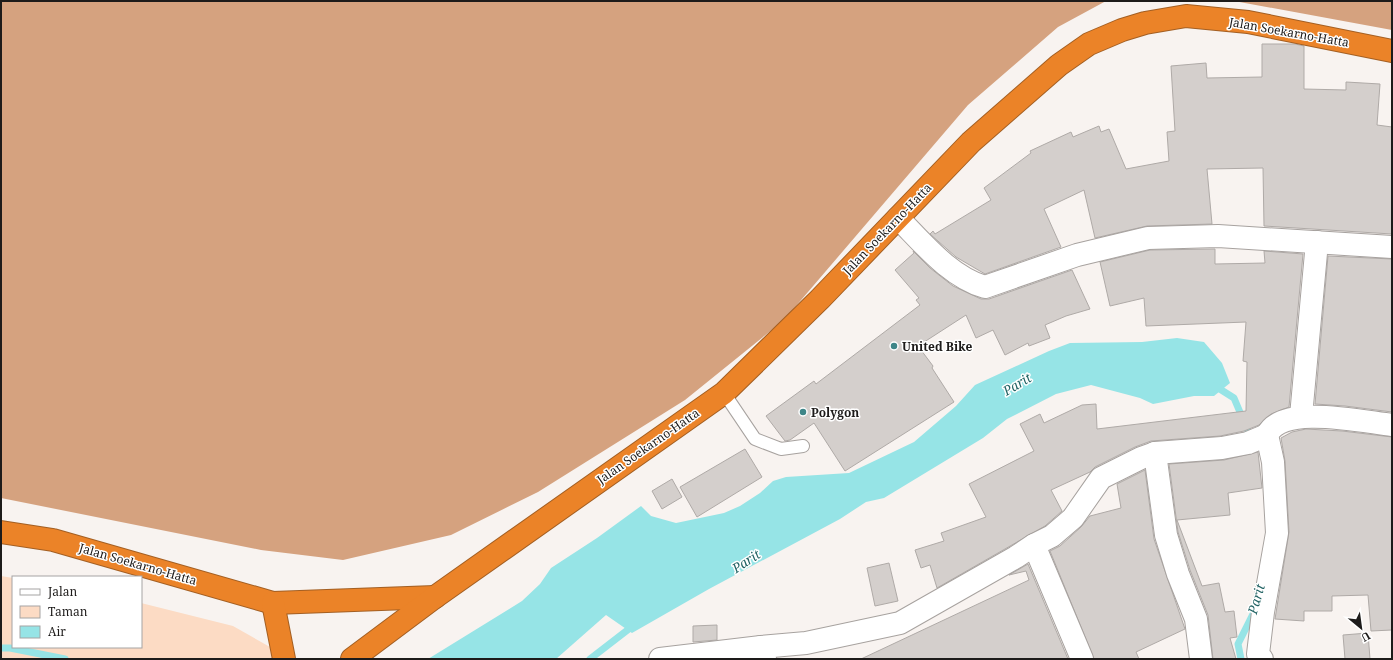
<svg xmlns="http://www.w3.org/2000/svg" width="1393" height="660" font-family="'Noto Serif',serif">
<rect width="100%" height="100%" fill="#f8f3f0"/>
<path fill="#fcdbc4" d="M1 576 13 578V647H141V603L233 626 270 647 273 659H1Z"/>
<g fill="#d5a27f">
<path d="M1 1H1106L1058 27 968 105 784 320 685 400 538 492 451 535 343 560 261 550 1 498Z"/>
<path d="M1234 1H1392V30Z"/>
</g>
<path fill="#96e4e6" d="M1177 338 1204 342 1222 363 1230 383 1214 396H1194L1153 404 1140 398 1091 385 1056 394 1007 419 983 438 884 498 866 502 840 519 709 589 632 633 606 615 556 659H428L522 601 540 584 551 568 597 538 641 506 651 516 676 523 724 513 740 506 760 493 773 481 786 477 849 473 914 442 956 406 975 385 1049 351 1070 343 1142 342Z"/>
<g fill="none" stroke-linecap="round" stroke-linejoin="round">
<g stroke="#96e4e6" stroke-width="7">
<path d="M1215 386 1234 398 1250 436 1253 438"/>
<path d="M1 648H10L65 659"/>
<path d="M590 659 634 625"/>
<path d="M1241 659 1238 644 1255 610"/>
</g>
</g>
<g fill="#d4cfcc" stroke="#afaaa7">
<path d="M1262 44H1295L1304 46V89L1346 90V82L1380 84 1377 125 1392 127V234L1264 226 1263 168 1207 169 1212 224 1147 226 1095 238 1084 190 1044 209 1061 247 985 274 956 257 930 234 933 231 935 234 991 200 984 188 1031 153 1030 151 1071 132 1073 137 1099 126 1101 132 1109 129 1126 169 1169 161 1167 132 1175 131 1171 66 1206 63 1207 78 1262 77Z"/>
<path d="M1215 249V264L1265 263 1264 251 1303 254 1289 407 1271 414 1259 425 1244 431 1220 436 1151 441 1135 447 1095 467 1090 472 1051 490 1062 511 1045 526 937 588 930 565 921 568 915 550 944 541 941 533 986 517 969 484 1034 451 1020 424 1040 414 1044 423 1082 405 1096 404 1097 429 1246 411 1247 362 1243 361 1246 322 1146 326 1144 298 1110 306 1100 262 1150 250Z"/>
<path d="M913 251 930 268 953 286 981 299H989L1072 270 1090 309 1066 316 1045 325 1050 338 1029 346 1028 343 1005 355 993 330 976 338 966 315 918 346 933 366 932 368 954 402 845 471 814 423 790 440 785 441 766 416 814 381 816 384 920 305 916 300 919 298 895 270 914 253Z"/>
<path d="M1328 256 1392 259V412L1345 406 1315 404Z"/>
<path d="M1306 429 1342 431 1392 437V630L1371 631 1368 595 1332 596V611H1304V621L1275 619 1289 532 1285 461 1281 438 1292 432Z"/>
<path d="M745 449 762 477 697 517 680 487Z"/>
<path d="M1258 452 1262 488 1228 493 1230 515 1177 520 1202 586 1219 583 1225 612 1234 611 1237 637 1230 638 1236 659H1213L1208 615 1190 570 1178 532 1169 464 1224 460Z"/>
<path d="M1145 470 1154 539 1185 629 1136 652 1139 659H1094L1050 551 1060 546 1081 527 1090 516 1121 508 1117 484Z"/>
<path d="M672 479 682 497 662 509 652 491Z"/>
<path d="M889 563 898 601 875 606 867 568Z"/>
<path d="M1028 564 1068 659H861L1029 580 1026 571 1009 575Z"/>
<path d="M717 625V640L693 642V626Z"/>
<path d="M1368 633 1370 659H1345L1343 635Z"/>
</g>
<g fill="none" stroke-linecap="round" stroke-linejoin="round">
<defs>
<path id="lane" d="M724 393 755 439 781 449 803 446"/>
<g id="street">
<path d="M898 218C923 243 950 277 985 287L1077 255 1148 238 1218 236 1392 247"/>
<path d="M1301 416 1317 242"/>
<path d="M1267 435C1282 403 1363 422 1392 425"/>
<path d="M1155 453 1166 535 1178 574 1196 619 1201 659"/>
<path d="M1034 545 1052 536 1073 518 1101 478 1141 458 1155 453 1222 448 1248 443 1267 435 1273 462 1277 533 1263 612 1258 654 1262 659"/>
<path d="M761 647 806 643 900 623 1016 557 1034 545 1082 659"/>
<path d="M660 659 761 647 765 659"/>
</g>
<g id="highway">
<path d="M1 532 53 540 273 603 435 597"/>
<path d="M273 603 284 659"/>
<path d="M352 659 435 597 724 393 820 299 971 142 1059 65 1089 44 1122 30 1145 23 1186 16 1248 22 1392 51"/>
</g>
</defs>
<use href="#lane" stroke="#a7a29f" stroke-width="14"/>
<use href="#street" stroke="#a7a29f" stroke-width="24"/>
<use href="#highway" stroke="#a35f23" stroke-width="24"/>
<use href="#lane" stroke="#fff" stroke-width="12"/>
<use href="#street" stroke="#fff" stroke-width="22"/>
<use href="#highway" stroke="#eb8328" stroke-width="22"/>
</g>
<g fill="#3e8688" stroke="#fff" stroke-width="1.5">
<circle cx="894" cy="346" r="4"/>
<circle cx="803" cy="412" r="4"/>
</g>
<g text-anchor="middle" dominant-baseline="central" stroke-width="3" stroke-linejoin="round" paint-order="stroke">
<g font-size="12" fill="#1d1b1a" stroke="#fff">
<text transform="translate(1289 32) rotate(10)">Jalan Soekarno-Hatta</text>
<text transform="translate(887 229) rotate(-46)">Jalan Soekarno-Hatta</text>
<text transform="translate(648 446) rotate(-35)">Jalan Soekarno-Hatta</text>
<text transform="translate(138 564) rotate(16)">Jalan Soekarno-Hatta</text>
</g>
<g font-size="12" font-weight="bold" fill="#1d1b1a" stroke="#fff" text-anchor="start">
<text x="902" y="346">United Bike</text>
<text x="811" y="412">Polygon</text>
</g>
<g font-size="13" font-style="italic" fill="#226364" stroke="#fff">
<text transform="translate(1017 384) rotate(-31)">Parit</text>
<text transform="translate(746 561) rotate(-33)">Parit</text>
<text transform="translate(1256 599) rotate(-74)">Parit</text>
</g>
</g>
<rect width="1393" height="660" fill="none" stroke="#1d1b1a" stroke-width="4"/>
<rect x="12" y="576" width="130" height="72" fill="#ffffff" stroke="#a5a4a3"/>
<rect x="20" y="589" width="20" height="6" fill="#ffffff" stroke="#a5a4a3"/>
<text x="48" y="596" font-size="12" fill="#1d1b1a">Jalan</text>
<rect x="20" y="606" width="20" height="12" fill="#fcdbc4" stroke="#a5a4a3"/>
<text x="48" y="616" font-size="12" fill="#1d1b1a">Taman</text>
<rect x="20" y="626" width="20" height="12" fill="#96e4e6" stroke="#a5a4a3"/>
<text x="48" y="636" font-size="12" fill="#1d1b1a">Air</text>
<g transform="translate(1361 628) rotate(151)" stroke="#ffffff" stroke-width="3" paint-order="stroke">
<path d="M0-3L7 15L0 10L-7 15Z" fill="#1d1b1a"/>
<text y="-6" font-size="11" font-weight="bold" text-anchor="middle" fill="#1d1b1a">U</text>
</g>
</svg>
